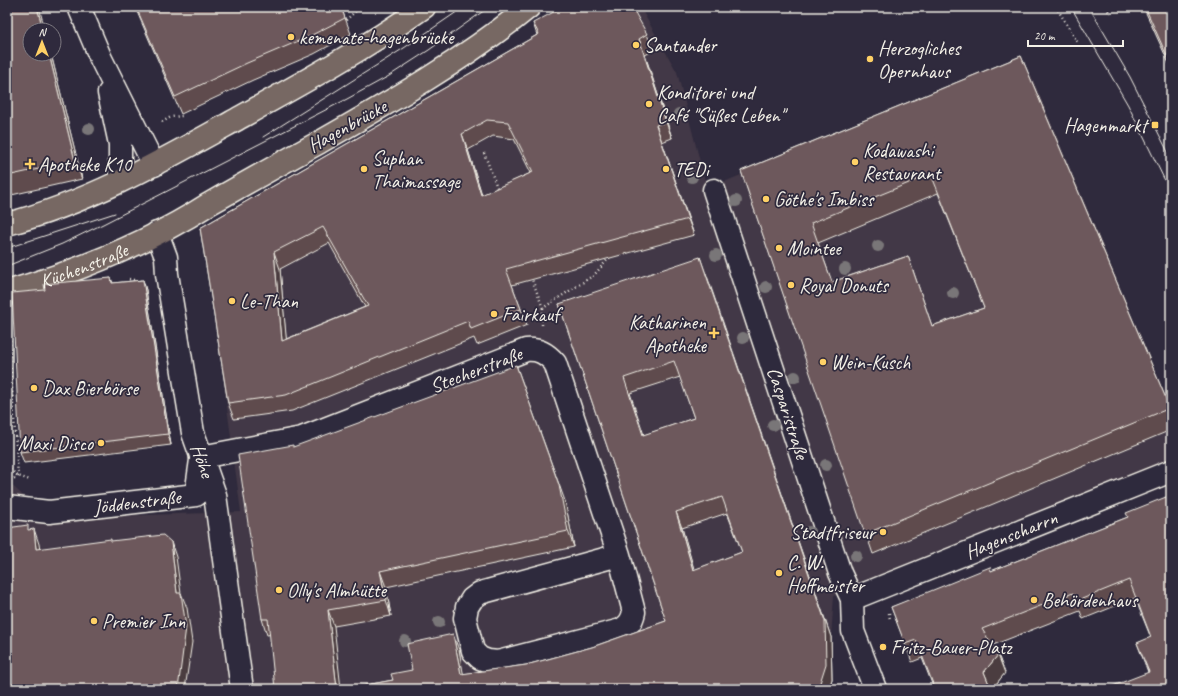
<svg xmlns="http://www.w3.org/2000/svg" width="1178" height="696" font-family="Caveat,sans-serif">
<rect width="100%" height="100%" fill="#2f2a3d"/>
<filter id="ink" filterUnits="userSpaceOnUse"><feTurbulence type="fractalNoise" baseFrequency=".025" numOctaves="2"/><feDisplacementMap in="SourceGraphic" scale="8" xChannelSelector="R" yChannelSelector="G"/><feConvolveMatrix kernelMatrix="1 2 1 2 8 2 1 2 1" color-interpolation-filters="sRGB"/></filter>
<g filter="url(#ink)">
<path fill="#423846" d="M596 7H640L677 72 707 189 1016 62 1031 75 1171 408V462L834 596 831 637 832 679 829 689H7V481L48 518 241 512 205 242Z"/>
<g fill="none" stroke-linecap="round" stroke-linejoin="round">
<defs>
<g id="minor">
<path d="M79 7 101 59 154 165"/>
<path d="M109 93 120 144V181"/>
<path d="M714 190 840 573 852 599 853 631 875 689"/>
<path id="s1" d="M157 233 166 257 167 274 193 433 215 495 242 689"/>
<path d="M201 457 302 438 526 350C539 349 546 353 555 363L619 555 480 593 472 599 467 607 465 618 473 651 480 658 488 661 498 662 621 630C629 625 632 621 634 612L619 555"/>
<path d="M7 507 49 512 196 495 201 460"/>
<path d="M852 599 1171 471"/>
</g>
<g id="major">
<path d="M7 224C88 203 160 162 232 122 297 86 363 50 424 7"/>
<path id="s2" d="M7 292C78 271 147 244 209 204 246 183 283 162 320 142 392 101 464 60 529 7"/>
</g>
</defs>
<use href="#minor" stroke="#f4f1e8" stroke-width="25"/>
<use href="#major" stroke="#f4f1e8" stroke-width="25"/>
<g stroke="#f4f1e8" stroke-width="2.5" stroke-dasharray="1 3" stroke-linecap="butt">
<path d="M1106 7 1110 14"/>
<path d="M1058 10 1078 43"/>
<path d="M346 20 360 7"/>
<path d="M162 122 171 117 182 116"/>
<path d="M484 153 498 190"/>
<path d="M531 277 543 308"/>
<path d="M129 279 140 281"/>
<path d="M10 320V359L18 476 12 480"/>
<path d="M542 325 543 308 594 275 610 257"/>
<path d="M7 467 18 476 30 480"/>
<path d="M889 613 890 620"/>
</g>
<use href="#minor" stroke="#2f2a3d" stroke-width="22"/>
<use href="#major" stroke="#776864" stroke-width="22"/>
<g stroke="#f4f1e8" stroke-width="1">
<path d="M1071 7 1128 105 1171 193"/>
<path d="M1089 7 1130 77 1171 158"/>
<path d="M263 137 404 48 464 7"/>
<path d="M7 248 115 213"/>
<path d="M7 266 62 244 103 224 347 99 389 76 429 50 489 7"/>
</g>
</g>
<g fill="#797678">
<circle cx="679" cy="114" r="6"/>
<circle cx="89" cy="129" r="6"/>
<circle cx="692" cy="177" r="6"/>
<circle cx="736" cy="201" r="6"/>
<circle cx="878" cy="246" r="6"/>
<circle cx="716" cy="255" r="6"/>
<circle cx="845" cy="269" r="6"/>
<circle cx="766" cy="287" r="6"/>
<circle cx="953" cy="293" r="6"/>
<circle cx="743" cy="338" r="6"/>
<circle cx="795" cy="377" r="6"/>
<circle cx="773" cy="425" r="6"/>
<circle cx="826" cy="465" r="6"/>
<circle cx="809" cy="532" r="6"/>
<circle cx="856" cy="556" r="6"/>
<circle cx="439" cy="622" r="6"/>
<circle cx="405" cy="641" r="6"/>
</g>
<g fill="#5e4c4e" stroke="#f4f1e8" fill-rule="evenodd">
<path d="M7 7 51 54 82 179 7 196Z"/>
<path d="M135 7H341L351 34 314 54 253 80 181 114Z"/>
<path d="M1144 7H1171V68L1146 13Z"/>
<path d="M533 23 647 34 653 51 645 55 672 138 662 142 694 235 512 285 527 325 477 345 474 338 292 411 234 419 228 403 200 228 537 35ZM493 136 514 139 531 173 482 195 468 150ZM329 243 365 307 286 339 280 269Z"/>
<path d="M1021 56 1170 408 1171 412V430L873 554 741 171ZM938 193 984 308 932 326 908 256 832 282 818 243Z"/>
<path d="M706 273 831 637 832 679 829 689H345L393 680 412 670 459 650 463 674 526 665 592 647 666 621 559 304ZM680 377 694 418 644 435 630 393ZM727 513 742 552 694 570 682 528Z"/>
<path d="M111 278 113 283 143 280 146 290 171 445 24 463 20 452 45 290Z"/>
<path d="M294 447 565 501 574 547 386 587 391 616 334 626 267 635 262 619Z"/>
<path d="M1171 495 1148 672 1137 643 1151 638 1135 598 1083 619 1080 611 993 645 998 655 1005 673 992 689H934L922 658 912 662 891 607 991 571 1128 517Z"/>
</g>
<g fill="#4c3e40" stroke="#f4f1e8">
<path d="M37 7H39L45 30H43Z"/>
<path d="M639 39 645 55 672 138 666 122Z"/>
<path d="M49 54H51L82 179 75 161Z"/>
<path d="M656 125 662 142 694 235 688 219Z"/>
<path d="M462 134 468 150 487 211 481 195Z"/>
<path d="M274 252 280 269 288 357 282 341Z"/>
<path d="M700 257 831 637 832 679 829 689H818Z"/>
<path d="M143 280 146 290 171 445 168 434Z"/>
<path d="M516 365 565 501 574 547 568 531Z"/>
<path d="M676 512 682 528 699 586 693 570Z"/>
<path d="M34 529 39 544 42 564 36 549Z"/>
<path d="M171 542 176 557 183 608 177 593Z"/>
<path d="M380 571 386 587 391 616 386 600Z"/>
<path d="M181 593 187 608 192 642 185 689H178Z"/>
<path d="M328 610 334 626 341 689H337Z"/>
<path d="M453 634 459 650 466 689 461 674Z"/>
<path d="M998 655 1005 673 992 689H991L984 672Z"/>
</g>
<g fill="#6d585b" stroke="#f4f1e8" fill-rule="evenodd">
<path d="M7 7H37L43 30H30V54H49L75 161 7 176Z"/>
<path d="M136 7H341L345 18 308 37 247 63 175 97Z"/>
<path d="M563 7H632L647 34 639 39 666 122 656 125 688 219 506 269 521 309 471 329 468 321 286 395 228 403 200 228 539 34 533 23ZM487 120 508 122 533 172 481 195 462 134ZM323 227 368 306 282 341 274 252Z"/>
<path d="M1145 7H1171V65Z"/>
<path d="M1021 56 1170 408 865 534 741 171ZM931 174 984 308 932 326 908 256 832 282 811 223Z"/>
<path d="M700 257 825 621 826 664 818 689H345L393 680 391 674 412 670 407 644 453 634 461 674 526 665 592 647 666 621 559 304ZM674 361 694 418 643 435 624 378ZM722 497 742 552 693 570 676 512Z"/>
<path d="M111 278 112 283 143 280 168 434 20 452 12 293 45 290 44 284Z"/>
<path d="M516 365 559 485 568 531 380 571 386 600 328 610 337 689H275L268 619H262L238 455 293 445V447Z"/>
<path d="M1171 495V689H1105L1149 672 1137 643 1151 637 1129 580 1077 601 1073 593 982 629 998 655 984 672 991 689H935L916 640 905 644 891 607 990 567 991 571 1128 517 1126 513Z"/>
<path d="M28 525V530L34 529 36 549 111 539V541L163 535 171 542 177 593H181L186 627 178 689H7V528Z"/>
</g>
</g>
<g fill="#ffd166" stroke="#2f2a3d" stroke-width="1.5">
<circle cx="291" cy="37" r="4"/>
<circle cx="636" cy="45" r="4"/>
<circle cx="870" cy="59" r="4"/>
<circle cx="649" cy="104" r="4"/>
<rect x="1151" y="121" width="8" height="8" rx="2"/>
<circle cx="855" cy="162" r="4"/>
<path d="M28 158h4v4h4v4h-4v4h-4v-4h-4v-4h4z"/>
<circle cx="364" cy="169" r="4"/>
<circle cx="666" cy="169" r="4"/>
<circle cx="766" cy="199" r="4"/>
<circle cx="779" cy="248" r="4"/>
<circle cx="791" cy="285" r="4"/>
<circle cx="232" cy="301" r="4"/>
<circle cx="494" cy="314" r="4"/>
<path d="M712 327h4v4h4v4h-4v4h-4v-4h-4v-4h4z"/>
<circle cx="823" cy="362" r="4"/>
<circle cx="34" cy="388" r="4"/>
<circle cx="101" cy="443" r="4"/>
<circle cx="883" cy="532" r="4"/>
<circle cx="779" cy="573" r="4"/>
<circle cx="279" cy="590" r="4"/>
<circle cx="1034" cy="600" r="4"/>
<circle cx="94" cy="621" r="4"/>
<circle cx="883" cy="647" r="4"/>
</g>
<g text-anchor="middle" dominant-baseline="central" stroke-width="3.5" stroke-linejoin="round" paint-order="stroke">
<g font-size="20" fill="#f4f1e8" stroke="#2f2a3d" text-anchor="start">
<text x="299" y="37">kemenate-hagenbrücke</text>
<text x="644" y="45">Santander</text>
<text x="878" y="48">Herzogliches<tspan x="878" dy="23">Opernhaus</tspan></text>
<text x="657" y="92">Konditorei und<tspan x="657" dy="23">Café "Süßes Leben"</tspan></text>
<text x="1147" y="125" text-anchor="end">Hagenmarkt</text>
<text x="863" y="150">Kodawashi<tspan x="863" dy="23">Restaurant</tspan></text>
<text x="372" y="158">Suphan<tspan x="372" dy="23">Thaimassage</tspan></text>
<text x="38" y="164">Apotheke K10</text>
<text x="674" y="169">TEDi</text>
<text x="774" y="199">Göthe's Imbiss</text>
<text x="787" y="248">Mointee</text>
<text x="799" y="285">Royal Donuts</text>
<text x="240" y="301">Le-Than</text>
<text x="502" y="314">Fairkauf</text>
<text x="706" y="322" text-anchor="end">Katharinen<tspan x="706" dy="23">Apotheke</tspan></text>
<text x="831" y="362">Wein-Kusch</text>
<text x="42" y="388">Dax Bierbörse</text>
<text x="93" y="443" text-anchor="end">Maxi Disco</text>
<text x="875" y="532" text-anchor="end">Stadtfriseur</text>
<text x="787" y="562">C. W.<tspan x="787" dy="23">Hoffmeister</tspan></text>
<text x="287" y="590">Olly's Almhütte</text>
<text x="1042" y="600">Behördenhaus</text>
<text x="102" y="621">Premier Inn</text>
<text x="891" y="647">Fritz-Bauer-Platz</text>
</g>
<g font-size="20" fill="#f4f1e8" stroke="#2f2a3d">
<text transform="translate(347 126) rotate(-29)">Hagenbrücke</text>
<text stroke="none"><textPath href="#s2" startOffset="81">Küchenstraße</textPath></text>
<text transform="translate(476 370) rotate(-21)">Stecherstraße</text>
<text transform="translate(788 413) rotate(72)">Casparistraße</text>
<text stroke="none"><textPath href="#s1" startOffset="233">Höhe</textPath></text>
<text transform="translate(137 502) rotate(-7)">Jöddenstraße</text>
<text transform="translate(1011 535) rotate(-22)">Hagenscharrn</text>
</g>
</g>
<rect width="1178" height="696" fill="none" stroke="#2f2a3d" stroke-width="24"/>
<rect x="12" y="12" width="1154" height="672" fill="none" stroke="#f4f1e8" stroke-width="1.5" filter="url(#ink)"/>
<g transform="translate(42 42)"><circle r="19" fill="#2f2a3d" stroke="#7e7a81"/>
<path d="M0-3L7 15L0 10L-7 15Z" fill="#ffd166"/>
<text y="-6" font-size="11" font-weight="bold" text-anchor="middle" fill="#f4f1e8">N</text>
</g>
<path d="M1028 40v6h95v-6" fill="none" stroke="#f4f1e8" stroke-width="2"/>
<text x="1034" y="40" font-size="12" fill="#f4f1e8" stroke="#2f2a3d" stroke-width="3" paint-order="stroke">20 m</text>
</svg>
